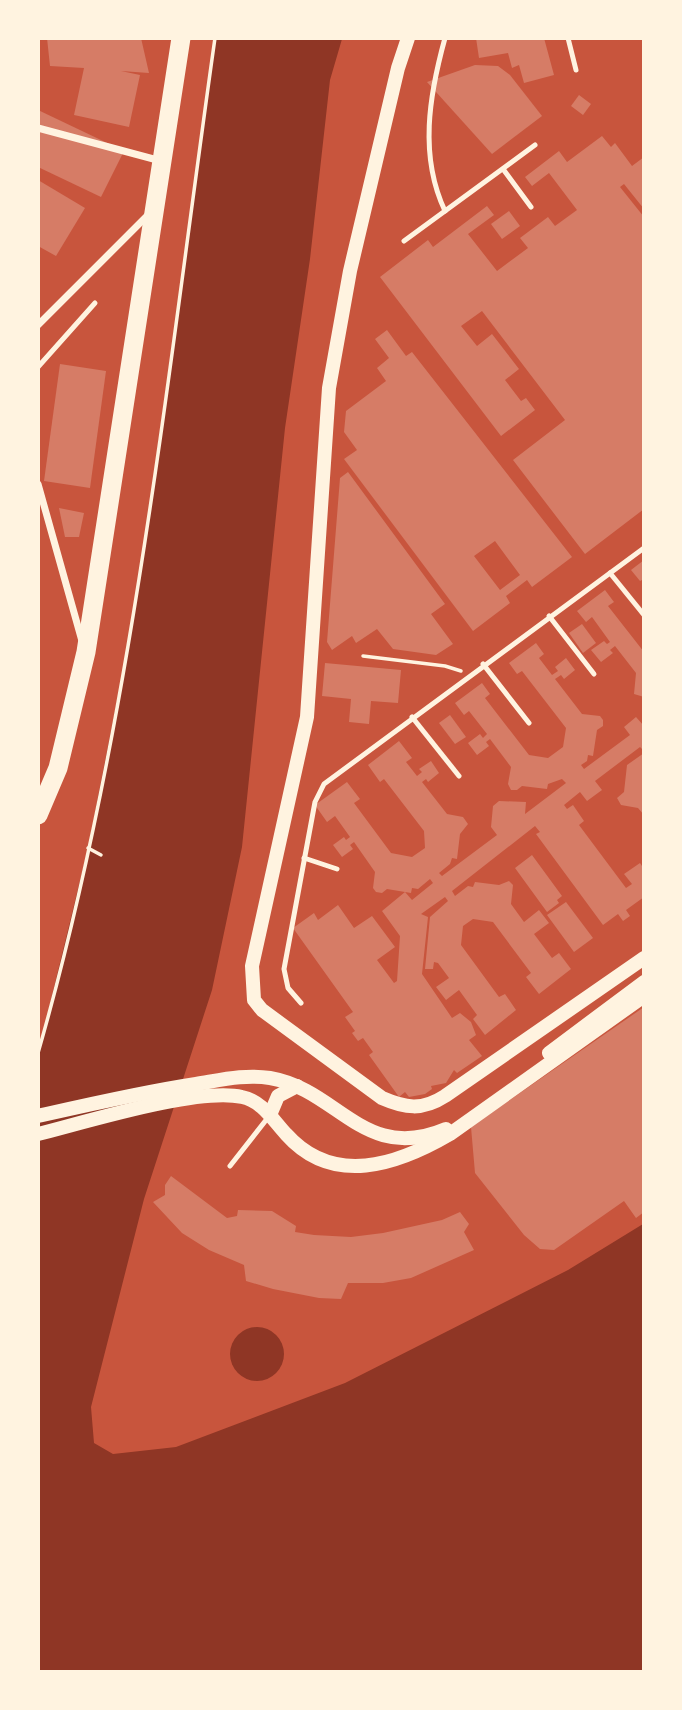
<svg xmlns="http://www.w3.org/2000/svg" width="682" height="1710" font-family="Karla,sans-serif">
<rect width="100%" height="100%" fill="#c8553d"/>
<g fill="#8f3625">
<path d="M215 39H342L330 80 310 259 285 428 242 847 212 990 144 1199 91 1407 94 1443 113 1454 176 1447 345 1383 568 1270 643 1224V1671H39L38 1053 88 848 135 609Z"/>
<circle cx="257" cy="1354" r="27"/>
</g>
<g fill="#d67c66" fill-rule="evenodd">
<path d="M47 38H141L149 73 121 71 140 75 129 127 74 115 84 68 50 66Z"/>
<path d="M476 38H544L554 75 524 83 519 65 512 68 508 53 479 58Z"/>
<path d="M475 65 498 66 510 75 542 116 492 154 427 82Z"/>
<path d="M579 95 591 104 583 115 571 106Z"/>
<path d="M38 110 124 151 101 197 38 167Z"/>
<path d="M602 136 611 147 615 143 632 166 644 157V209L624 184 620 187 644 217V509L585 554 513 460 565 420 482 311 461 326 477 346 492 334 519 369 505 380 521 401 526 398 535 410 501 436 380 277 428 240 433 247 487 206 494 215 468 234 497 271 528 248 520 238 548 217 555 226 577 210 549 173 532 186 525 177 559 151 567 162Z"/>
<path d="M38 180 85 208 56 256 38 246Z"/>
<path d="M509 211 520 226 502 239 491 224Z"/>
<path d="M387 330 406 356 412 352 572 557 532 587 527 580 506 596 510 603 473 631 344 459 357 450 344 432 346 411 386 381 377 368 389 358 375 339ZM495 541 520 575 500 590 474 556Z"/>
<path d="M60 364 106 371 90 488 44 481Z"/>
<path d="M348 472 445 604 431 614 453 644 436 655 393 649 377 629 356 643 352 636 332 650 327 642 340 478Z"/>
<path d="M59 508 84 513 79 537H65Z"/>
<path d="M644 560V579L640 581 631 570Z"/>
<path d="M605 590 614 602 608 606 644 652V697L634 694 636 673 615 646 610 650 613 653 601 662 591 650 604 641 607 644 610 642 592 617 586 622 577 611Z"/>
<path d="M582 624 596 643 583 653 569 633Z"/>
<path d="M536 643 544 654 539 658 552 675 558 671 555 667 566 658 575 670 564 679 561 675 555 679 582 714 600 716 603 720V726L597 730 593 756 588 755 587 761 581 765 584 769 630 735 624 727 636 717 644 726V751L640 747 595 781 602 790 587 801 580 792 564 805 567 809 573 805 584 821 579 825 626 888 632 884 624 874 640 863 644 869V897L626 910 630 916 623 921 618 914 603 925 536 834 540 832 535 826 452 891 455 896 468 886 473 887 475 882 499 885 509 881 513 885 511 904 524 922 539 910 549 923 534 934 552 958 559 953 571 969 539 994 526 977 531 973 493 922 473 919 463 926 461 945 499 997 505 994 516 1010 485 1035 473 1019 477 1015 459 990 446 1000 436 987 449 978 438 963 434 962 433 969H425L430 917 448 901 445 897 421 914 428 917 422 974 452 1018 460 1013 471 1022 476 1035 469 1040 482 1056 457 1073 454 1070 446 1083 431 1086 432 1089 425 1094 409 1097 405 1092 399 1097 369 1055 373 1052 363 1038 358 1041 352 1033 355 1031 345 1017 353 1012 293 928 314 913 318 920 338 905 354 928 372 916 395 947 377 960 394 983 397 981 400 936 382 911 405 892 412 900 433 883 430 879 418 889 412 888 411 893 387 889 382 893 376 892 373 888 375 872 354 842 350 845 353 849 342 857 333 845 344 837 346 840 350 837 335 816 327 822 315 805 347 782 360 799 354 803 391 853 412 857 425 848 424 831 384 779 380 782 368 765 399 741 412 758 406 762 417 776 422 772 419 769 431 761 439 773 428 782 426 779 422 782 447 814 463 817 468 824 460 834 457 859 452 858 450 864 439 873 442 876 497 835 491 827 493 806 499 801 526 802 525 814 566 783 562 779 548 784 547 789 522 786 517 790H511L508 784 511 767 490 739 486 742 489 746 477 755 468 743 480 734 483 738 487 734 469 711 464 715 455 703 482 683 490 694 485 698 529 755 548 758 563 747 566 728 522 671 517 674 509 663Z"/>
<path d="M325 663 401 670 398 703 371 701 369 724 349 722 351 699 322 696Z"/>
<path d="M450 715 466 737 455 744 439 723Z"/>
<path d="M644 753V815L638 808 621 805 617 798 624 792 627 765Z"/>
<path d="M532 855 562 896 557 900 559 903 547 912 515 868Z"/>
<path d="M566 902 593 938 574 952 547 915Z"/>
<path d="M644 1007V1212L636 1218 624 1201 554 1250 540 1249 524 1235 475 1173 471 1127Z"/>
<path d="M171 1176 227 1218 237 1216 238 1210 272 1211 296 1226 295 1232 314 1235 351 1237 383 1233 442 1220 460 1212 469 1224 464 1232 474 1250 411 1278 383 1283H348L341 1299 319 1298 273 1289 246 1281 244 1265 209 1250 182 1233 153 1202 165 1195V1185Z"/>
</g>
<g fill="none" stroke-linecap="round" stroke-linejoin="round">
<g stroke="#fff3e0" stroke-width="3.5">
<path d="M363 656 445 666 461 671"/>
<path d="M88 848 101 855"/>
<path d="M38 1053C132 725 167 376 215 38"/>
</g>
<g stroke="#fff3e0" stroke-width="5">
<path d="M445 38C429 96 419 156 445 211"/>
<path d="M568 38 576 70"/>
<path d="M503 169 531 207"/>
<path d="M404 241 535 145"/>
<path d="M38 367 95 303"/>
<path d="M610 573 644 615"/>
<path d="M549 616 594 674"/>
<path d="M483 664 529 723"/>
<path d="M412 717 459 776"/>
<path d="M304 858 337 869"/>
<path d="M301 1003 288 988 284 969 315 802 324 784 644 548"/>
<path d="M230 1166 270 1115"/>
</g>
<g stroke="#fff3e0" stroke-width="7">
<path d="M38 128 161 161"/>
<path d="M38 325 149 214"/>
<path d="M38 484 82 641"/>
</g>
<g stroke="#fff3e0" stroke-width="14">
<path d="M408 38 398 68 350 271 329 388 307 717 252 966 254 1000 262 1010 382 1098C405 1108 422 1111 445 1096L644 958"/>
<path d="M549 1053 644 982"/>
<path d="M270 1115 278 1096 297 1086"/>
<path d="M38 1116C91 1104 143 1092 196 1084 221 1080 245 1074 270 1078 339 1090 364 1164 446 1129"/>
<path d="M38 1134C86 1122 198 1087 242 1097 262 1101 273 1120 286 1134 333 1187 397 1165 450 1134L644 996"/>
</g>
<path stroke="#fff3e0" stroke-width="19" d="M38 815 58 768 86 652 181 38"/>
</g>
<rect width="682" height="1710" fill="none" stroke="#fff3e0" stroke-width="80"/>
</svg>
